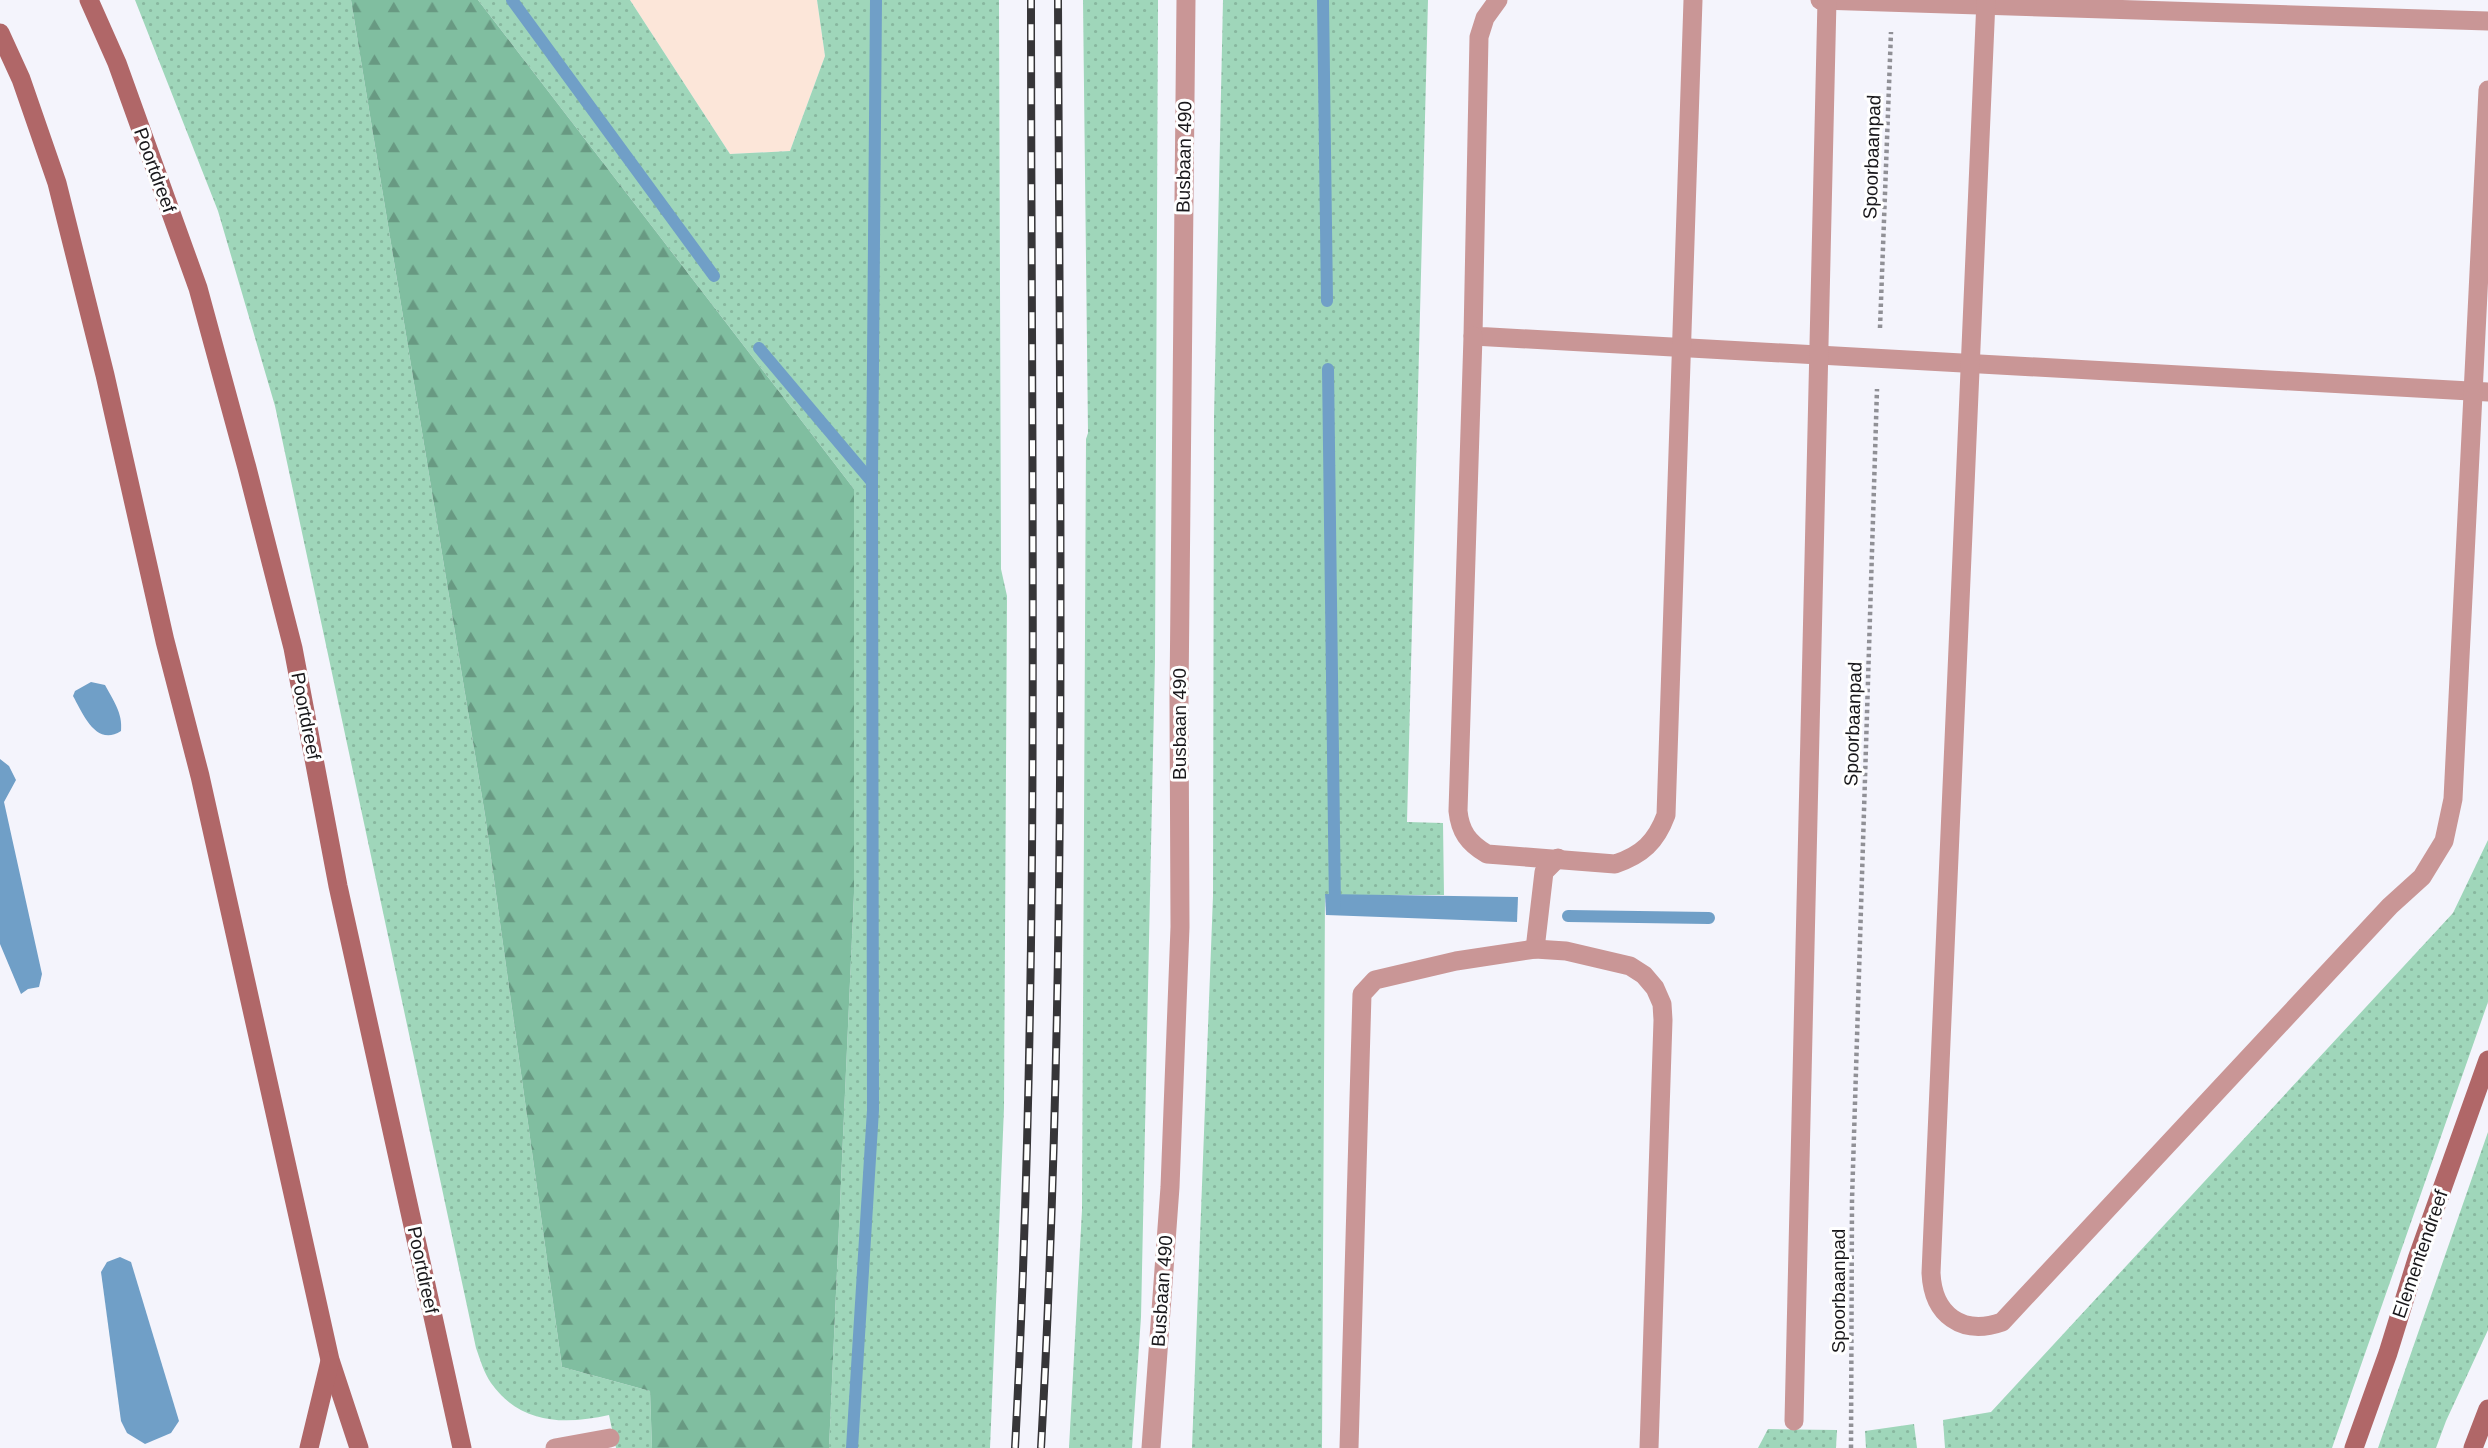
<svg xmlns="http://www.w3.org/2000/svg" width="2488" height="1448" font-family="Arial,sans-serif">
<defs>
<pattern id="grass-dots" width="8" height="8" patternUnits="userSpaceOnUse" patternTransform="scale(1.75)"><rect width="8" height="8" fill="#9fd6ba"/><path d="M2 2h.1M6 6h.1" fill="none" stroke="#88b79f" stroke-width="1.8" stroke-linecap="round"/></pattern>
<pattern id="forest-firs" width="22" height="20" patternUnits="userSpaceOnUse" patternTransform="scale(1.75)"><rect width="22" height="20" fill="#80bea0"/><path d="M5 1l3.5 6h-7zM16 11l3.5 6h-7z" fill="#689982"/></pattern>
</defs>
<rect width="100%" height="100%" fill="#f4f4fc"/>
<path fill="#fce6d9" d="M630 0H817L825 56 790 151 730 154Z"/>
<g fill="url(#grass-dots)">
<path d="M135 0H351L485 815 562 1367 650 1391 652 1448H616L609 1415C564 1425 520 1424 491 1383 484 1373 480 1359 476 1348L275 406 218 211Z"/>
<path d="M478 0H630L730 154 790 151 825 56 817 0H999L1001 569 1007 596 1004 1108 990 1448H829L854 893V489Z"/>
<path d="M1083 0H1158L1155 659 1141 1317 1132 1448H1069L1082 1210 1086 439 1088 433Z"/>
<path d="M1223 0H1428L1407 822 1443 823 1444 895H1325L1322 1448H1192L1213 896 1214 418Z"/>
<path d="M2488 840V1002L2332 1448H1945L1943 1420 1991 1412 2453 913Z"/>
<path d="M2488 1132V1330L2446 1421 2436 1448H2378Z"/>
<path d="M1914 1424 1917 1448H1866L1865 1431Z"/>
<path d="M1768 1429 1837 1430 1836 1448H1758Z"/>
</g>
<path fill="url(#forest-firs)" d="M351 0H478L854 489V893L829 1448H652L650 1391 562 1367 485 815Z"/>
<g fill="#709fc7">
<path d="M91 682 105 685C113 700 123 713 121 731 96 747 83 714 73 696L75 691Z"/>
<path d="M0 759 9 766 16 780 4 802 42 974 39 987 28 989 21 994 0 944Z"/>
<path d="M1325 894 1518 897 1517 922 1326 915Z"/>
<path d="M120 1257 131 1262 179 1421 171 1433 145 1444 127 1433 121 1421 101 1272 107 1262Z"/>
</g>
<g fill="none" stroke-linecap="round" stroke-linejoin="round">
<g stroke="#709fc7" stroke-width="12">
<path d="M512 0 714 276"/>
<path d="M1323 0 1327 301"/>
<path d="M759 348 872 482"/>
<path d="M1328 369 1335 908"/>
<path d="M1568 916 1709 918"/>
<path d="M852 1448 873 1110 872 482 876 0"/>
</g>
<g stroke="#909096" stroke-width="4.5" stroke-dasharray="3.5 3.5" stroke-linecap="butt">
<path d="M1880 328 1891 32"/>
<path d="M1851 1448 1852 1200 1877 389"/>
</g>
<g stroke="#c99696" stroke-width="19">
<path d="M1498 0 1485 18 1479 37 1473 336 2488 392"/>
<path d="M1820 0 2488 21"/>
<path d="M1986 0 1931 1273C1933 1315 1962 1336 2002 1322L2390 906 2422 877 2444 841 2453 799 2488 90"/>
<path d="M1473 336 1458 811C1460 831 1468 843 1487 854L1615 864C1642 855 1656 842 1666 815L1693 0"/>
<path d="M1535 949 1544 872 1558 858"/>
<path d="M1794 1421 1827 0"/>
<path d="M1151 1448 1170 1187 1180 927 1179 697 1186 0"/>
<path d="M1349 1448 1362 994 1375 980 1456 961 1535 949 1566 951 1630 966 1644 975 1655 988 1662 1004 1663 1020 1649 1448"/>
</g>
<path stroke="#c99696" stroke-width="19" d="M555 1448 610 1438"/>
<g stroke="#b06768" stroke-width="19">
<path d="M89 0 117 63 198 288 247 468 293 648 338 886 462 1448"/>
<path d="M0 33 21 79 57 183 105 375 165 641 200 776 330 1360 359 1448"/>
<path d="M309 1448 330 1361"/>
<path d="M2354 1448 2388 1353 2417 1259 2488 1060"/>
<path d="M2473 1448 2488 1409"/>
</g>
<defs>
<g id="rail">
<path d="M1015 1448C1041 966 1031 483 1031 0"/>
<path d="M1041 1448C1068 966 1060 483 1058 0"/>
</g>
</defs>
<use href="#rail" stroke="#363538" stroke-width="8"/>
<use href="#rail" stroke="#fff" stroke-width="5" stroke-dasharray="16" stroke-linecap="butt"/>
</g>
<g text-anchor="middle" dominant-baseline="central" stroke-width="6" stroke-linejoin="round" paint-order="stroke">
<g font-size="19" fill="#19181b" stroke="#fff">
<text transform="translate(1184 157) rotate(-89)">Busbaan 490</text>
<text transform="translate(1872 157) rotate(-88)">Spoorbaanpad</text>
<text transform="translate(155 170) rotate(70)">Poortdreef</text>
<text transform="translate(306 716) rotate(79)">Poortdreef</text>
<text transform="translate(1179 724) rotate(-90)">Busbaan 490</text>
<text transform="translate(1853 724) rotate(-88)">Spoorbaanpad</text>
<text transform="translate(2420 1254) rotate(-71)">Elementendreef</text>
<text transform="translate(423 1270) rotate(78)">Poortdreef</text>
<text transform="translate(1162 1291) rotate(-86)">Busbaan 490</text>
<text transform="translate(1838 1291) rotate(-90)">Spoorbaanpad</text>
</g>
</g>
</svg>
